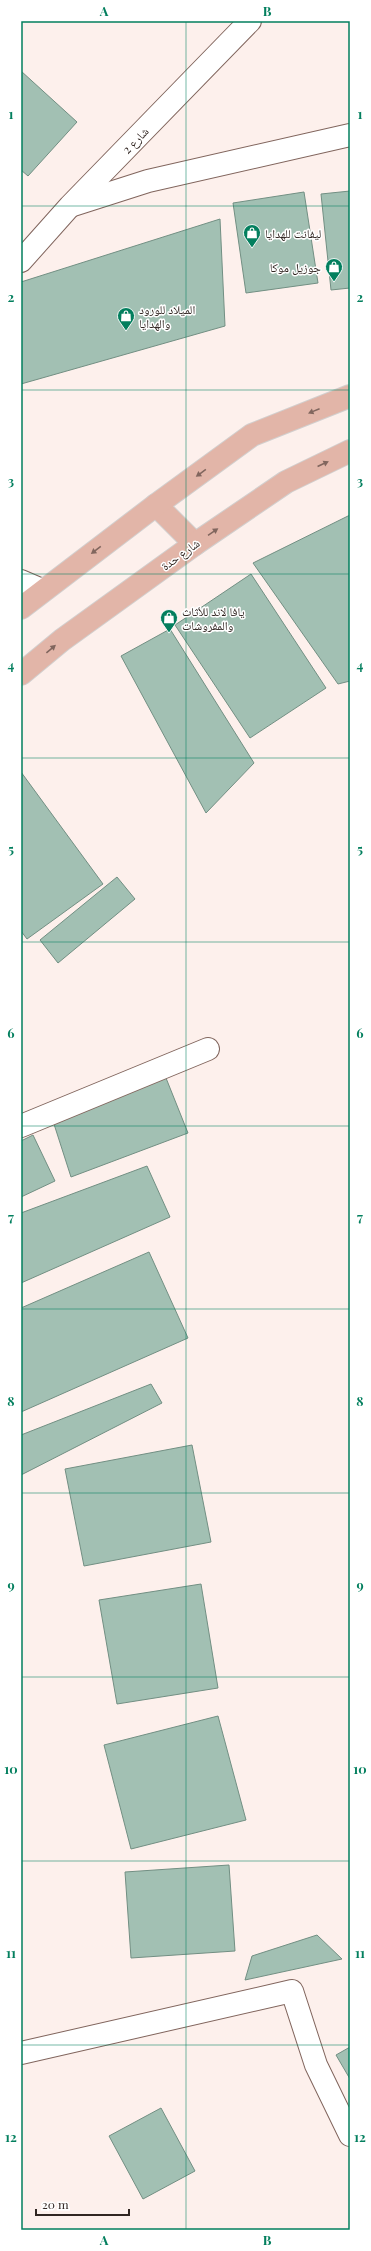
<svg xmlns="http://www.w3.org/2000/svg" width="371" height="2251" font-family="'Playfair Display','Noto Naskh Arabic',serif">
<rect width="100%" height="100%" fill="#fdf0ec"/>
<g fill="#a2c0b3" stroke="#728f83">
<path d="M21 71 77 122 28 176 21 170Z"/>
<path d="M350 191V288L331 290 321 194Z"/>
<path d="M304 192 318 283 246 293 233 203Z"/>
<path d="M220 219 225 326 21 384V282Z"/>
<path d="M350 515V681L338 684 253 563Z"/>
<path d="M251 574 326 688 250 738 175 625Z"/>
<path d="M170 629 254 763 206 813 121 656Z"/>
<path d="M21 772 103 884 27 939 21 931Z"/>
<path d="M117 877 135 899 58 963 40 940Z"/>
<path d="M166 1078 188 1133 71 1177 53 1121Z"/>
<path d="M33 1135 55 1181 21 1197V1141Z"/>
<path d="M147 1166 170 1217 21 1283V1213Z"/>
<path d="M149 1252 188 1338 21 1412V1308Z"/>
<path d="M151 1384 162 1403 21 1475V1435Z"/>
<path d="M192 1445 211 1542 84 1566 65 1469Z"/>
<path d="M201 1584 218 1688 117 1704 99 1600Z"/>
<path d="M218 1716 246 1820 131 1849 104 1745Z"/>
<path d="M229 1865 235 1951 131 1958 125 1872Z"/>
<path d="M317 1935 342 1959 245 1980 252 1956Z"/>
<path d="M350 2047V2079L336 2055Z"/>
<path d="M161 2108 195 2171 143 2199 109 2136Z"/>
</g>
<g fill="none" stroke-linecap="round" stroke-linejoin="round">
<defs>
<g id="street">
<path d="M73 205 148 181 350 135"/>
<path d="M21 261 70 206 250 21"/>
<path d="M21 581 42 590"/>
<path d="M21 1126 208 1049"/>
<path d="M21 2053 292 1991 316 2065 350 2135"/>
</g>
<g id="primary">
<path d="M156 505 195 544"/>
<path d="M21 608 156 505 252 435 350 396"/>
<path d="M21 674 62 640 195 544 286 482 350 451"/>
</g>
</defs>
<use href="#street" stroke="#81655d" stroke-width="24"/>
<use href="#primary" stroke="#d2cfce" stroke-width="24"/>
<use href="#street" stroke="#fff" stroke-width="22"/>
<use href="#primary" stroke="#e2b5a8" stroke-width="22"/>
</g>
<defs><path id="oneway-solid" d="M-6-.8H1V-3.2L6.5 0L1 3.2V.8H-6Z"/></defs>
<g fill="#81665e">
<use href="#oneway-solid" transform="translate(314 411) rotate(158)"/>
<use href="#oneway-solid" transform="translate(323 464) rotate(-25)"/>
<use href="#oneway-solid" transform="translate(201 473) rotate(144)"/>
<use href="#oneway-solid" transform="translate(213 532) rotate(-34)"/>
<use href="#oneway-solid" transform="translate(96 550) rotate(143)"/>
<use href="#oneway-solid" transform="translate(51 649) rotate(-40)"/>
</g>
<path fill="none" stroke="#037f5e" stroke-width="1" stroke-opacity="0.55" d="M186 21V2230M21 206H350M21 390H350M21 574H350M21 758H350M21 942H350M21 1126H350M21 1309H350M21 1493H350M21 1677H350M21 1861H350M21 2045H350"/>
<defs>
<symbol id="shop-pin" viewBox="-11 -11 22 30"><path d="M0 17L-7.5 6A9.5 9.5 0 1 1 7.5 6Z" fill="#037f5e" stroke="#fff"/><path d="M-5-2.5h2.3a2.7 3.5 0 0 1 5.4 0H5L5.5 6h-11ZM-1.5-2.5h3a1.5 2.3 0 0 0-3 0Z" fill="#fff"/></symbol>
</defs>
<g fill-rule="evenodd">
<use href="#shop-pin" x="242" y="223" width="20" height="27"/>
<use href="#shop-pin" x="324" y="257" width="20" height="27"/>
<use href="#shop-pin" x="116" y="306" width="20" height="27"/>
<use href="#shop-pin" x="159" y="608" width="20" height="27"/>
</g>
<g text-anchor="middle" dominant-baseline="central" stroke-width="3" stroke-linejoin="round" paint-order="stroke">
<g font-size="12" fill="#312622" stroke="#fff">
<text transform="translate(135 140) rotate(-46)">شارع 2</text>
<text transform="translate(180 554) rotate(-36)">شارع حدة</text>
</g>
<g font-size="12" fill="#312622" stroke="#fff" text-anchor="start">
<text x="265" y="233">ليفانت للهدايا</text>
<text x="321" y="267" text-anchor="end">جوزيل موكا</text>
<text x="139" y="309">الميلاد للورود<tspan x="139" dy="14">والهدايا</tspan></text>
<text x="182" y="611">يافا لاند للأثاث<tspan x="182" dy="14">والمفروشات</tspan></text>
</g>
</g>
<rect width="371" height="2251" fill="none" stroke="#ffffff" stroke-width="44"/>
<path d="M36 2209v6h93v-6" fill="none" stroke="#312622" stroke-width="2"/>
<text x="42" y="2209" font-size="12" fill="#312622" stroke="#ffffff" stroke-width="3" paint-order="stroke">20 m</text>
<rect x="22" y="22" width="327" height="2207" fill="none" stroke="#037f5e" stroke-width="1.5"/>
<g font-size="13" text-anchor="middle" font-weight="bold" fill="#037f5e">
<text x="104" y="16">A</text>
<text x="267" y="16">B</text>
<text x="11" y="119">1</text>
<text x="360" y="119">1</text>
<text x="11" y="302">2</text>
<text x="360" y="302">2</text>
<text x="11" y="486">3</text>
<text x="360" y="486">3</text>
<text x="11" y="670">4</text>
<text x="360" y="670">4</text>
<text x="11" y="854">5</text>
<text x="360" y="854">5</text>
<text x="11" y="1038">6</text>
<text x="360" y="1038">6</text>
<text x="11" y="1222">7</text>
<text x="360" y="1222">7</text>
<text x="11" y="1406">8</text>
<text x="360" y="1406">8</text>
<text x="11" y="1590">9</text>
<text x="360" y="1590">9</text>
<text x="11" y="1774">10</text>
<text x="360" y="1774">10</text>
<text x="11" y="1958">11</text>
<text x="360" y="1958">11</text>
<text x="11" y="2142">12</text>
<text x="360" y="2142">12</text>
<text x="104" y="2245">A</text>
<text x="267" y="2245">B</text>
</g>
</svg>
